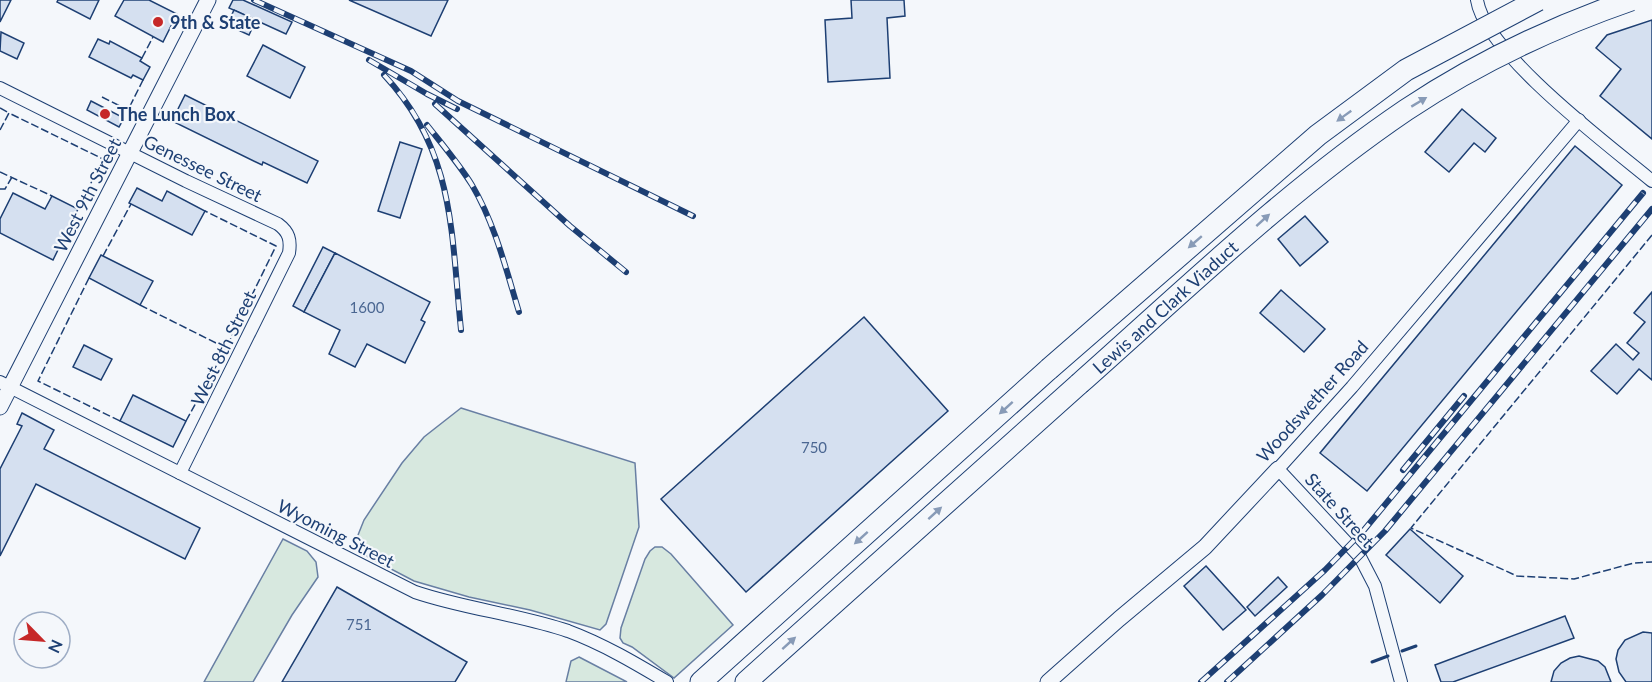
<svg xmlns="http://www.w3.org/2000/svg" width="1652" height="682" font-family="Lato,sans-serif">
<rect width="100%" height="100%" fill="#f4f7fb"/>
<g fill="#d7e8df" stroke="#687fa3" stroke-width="1.5">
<path d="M461 408 635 463 639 527 606 624 600 630 530 610 469 597 414 581 368 557 360 548 358 535 364 520 402 463 424 437Z"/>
<path d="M283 539 307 551 316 562 318 577 292 615 253 682H204Z"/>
<path d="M655 547H662L671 554 733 625 674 678 632 647 623 643 620 638 621 628 645 559 650 551Z"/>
<path d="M579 657 627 682H566L571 661Z"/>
</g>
<g fill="#d5e0f0" stroke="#1d3f73" stroke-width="1.5">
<path d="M0 0H11L0 22Z"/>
<path d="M58 0H99L90 19 57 2Z"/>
<path d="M124 0H149L177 14 163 42 115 16Z"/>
<path d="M233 0H243L292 22 286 34 229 8Z"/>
<path d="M349 0H448L431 36Z"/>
<path d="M851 0H904L905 16 887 18 890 78 828 82 825 20 852 18Z"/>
<path d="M234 10 256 20 249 35 227 25Z"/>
<path d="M1652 20V139L1600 96 1621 69 1596 48 1607 35Z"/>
<path d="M1 32 24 43 17 59 0 51Z"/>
<path d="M98 39 109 44 110 41 142 58 140 61 150 67 143 80 133 75 131 78 89 57Z"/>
<path d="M263 45 305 67 290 98 247 76Z"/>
<path d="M185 95 318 161 307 183 263 162 262 165 172 121Z"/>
<path d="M91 101 124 118 119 127 87 110Z"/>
<path d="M1462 109 1496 138 1485 152 1474 143 1449 172 1425 152Z"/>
<path d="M400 142 422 149 400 218 378 211Z"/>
<path d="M1575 146 1622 185 1367 491 1320 453Z"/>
<path d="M137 188 162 201 167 191 205 211 192 235 129 203Z"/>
<path d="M13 193 45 209 52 196 78 209 53 260 0 233V219Z"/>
<path d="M1305 216 1328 242 1300 266 1278 239Z"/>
<path d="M323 247 335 253 304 312 293 306Z"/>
<path d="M335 253 430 302 421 320 425 322 405 363 367 344 355 367 329 354 340 330 304 312Z"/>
<path d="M101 255 153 281 140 305 89 278Z"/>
<path d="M1281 290 1325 329 1304 352 1260 313Z"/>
<path d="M1652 292V380L1639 369 1617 394 1591 371 1616 344 1633 360 1639 353 1627 343 1645 322 1634 313Z"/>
<path d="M864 317 948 411 746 592 661 499Z"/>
<path d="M84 345 112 359 101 380 73 367Z"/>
<path d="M133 395 186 421 173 447 120 421Z"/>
<path d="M22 413 54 430 44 449 200 528 185 559 36 484 0 556V469L22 426 17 424Z"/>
<path d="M1410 529 1463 576 1440 603 1386 555Z"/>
<path d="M1206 566 1246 610 1223 630 1184 586Z"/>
<path d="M1278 577 1287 587 1255 616 1247 607Z"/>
<path d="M337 587 467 662 455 682H282Z"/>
<path d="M1565 616 1574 638 1453 682H1441L1435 665Z"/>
<path d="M1643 632 1652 633V682H1626L1619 672 1616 659 1618 650 1625 640Z"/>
<path d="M1579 656 1598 661 1605 667 1611 682H1551L1554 671 1561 663 1570 658Z"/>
</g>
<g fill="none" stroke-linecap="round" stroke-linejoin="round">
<defs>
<g id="minor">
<path d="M1477 0C1485 53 1610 146 1652 181"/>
<path d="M0 88 186 181 278 224C289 232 291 240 289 253L180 473"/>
<path d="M0 382 415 592C465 609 518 614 568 631 603 644 635 663 667 682"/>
<path d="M1401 682 1375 586 1360 557 1278 469 1352 387 1579 120"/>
</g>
<g id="tertiary">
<path d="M0 407 208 0"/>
<path d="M1048 682 1119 619 1205 547 1278 469"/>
</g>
<g id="motorway">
<path d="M701 682 1049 369"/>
<path d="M746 682 1079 384"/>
</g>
</defs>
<use href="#minor" stroke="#1d3f73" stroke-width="14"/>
<use href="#tertiary" stroke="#1d3f73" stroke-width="17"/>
<use href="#motorway" stroke="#1d3f73" stroke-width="23"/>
<use href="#minor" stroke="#f4f7fb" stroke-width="12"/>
<use href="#tertiary" stroke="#f4f7fb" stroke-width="15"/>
<use href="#motorway" stroke="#f4f7fb" stroke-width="21"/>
<defs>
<g id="rail">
<path d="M254 0 411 71 458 101 693 216"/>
<path d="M369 60 427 94 457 109"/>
<path d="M384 75C455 151 451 232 461 330"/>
<path d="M435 104 570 226 626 272"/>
<path d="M427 125C442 144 459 164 472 185 495 224 506 269 519 312"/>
<path d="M1403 470 1464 396"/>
<path d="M1201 682 1325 570 1364 530 1643 193"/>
<path d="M1227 682 1322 595 1385 531 1652 209"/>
</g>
</defs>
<use href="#rail" stroke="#1d3f73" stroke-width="6"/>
<use href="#rail" stroke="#f4f7fb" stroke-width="4" stroke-dasharray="11" stroke-linecap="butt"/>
<defs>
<g id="motorway-bridge">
<path d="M1049 369 1318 135 1406 70 1538 0"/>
<path d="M1079 384C1185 290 1288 190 1406 110 1475 64 1553 27 1631 0"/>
</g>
</defs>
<use href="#motorway-bridge" stroke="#1d3f73" stroke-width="23" stroke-linecap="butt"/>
<use href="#motorway-bridge" stroke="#f4f7fb" stroke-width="21"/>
<g stroke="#1d3f73" stroke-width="1.5" stroke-dasharray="8 3" stroke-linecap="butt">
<path d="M142 58 153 37"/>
<path d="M102 97 128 110 143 80"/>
<path d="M0 108 9 113"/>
<path d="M0 130 9 113 103 159 78 209"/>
<path d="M0 172 52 196"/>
<path d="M0 189H5L12 177"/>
<path d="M1652 235 1411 528 1517 576 1574 579 1634 563 1652 562"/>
<path d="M103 256 131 204"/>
<path d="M89 278 38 381 120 421"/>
<path d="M140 305 226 348 276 246 205 211"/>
<path d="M186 421 226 348"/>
</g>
<g stroke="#1d3f73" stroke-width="3">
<path d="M1402 651 1416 646"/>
<path d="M1372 662 1388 656"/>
</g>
</g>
<defs><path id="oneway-solid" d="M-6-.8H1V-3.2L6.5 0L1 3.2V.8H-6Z" transform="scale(1.5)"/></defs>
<g fill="#889bb7">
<use href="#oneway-solid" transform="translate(1419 102) rotate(-31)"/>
<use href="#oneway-solid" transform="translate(1344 116) rotate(144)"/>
<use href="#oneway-solid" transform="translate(1263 220) rotate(-42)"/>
<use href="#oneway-solid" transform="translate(1195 242) rotate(139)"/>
<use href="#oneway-solid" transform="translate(1006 408) rotate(138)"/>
<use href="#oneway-solid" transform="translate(935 513) rotate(-42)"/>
<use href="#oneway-solid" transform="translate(861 538) rotate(138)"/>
<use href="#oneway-solid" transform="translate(789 643) rotate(-42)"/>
</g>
<g fill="#c62828" stroke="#f4f7fb" stroke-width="2">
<circle cx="158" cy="22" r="6"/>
<circle cx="105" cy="114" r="6"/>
</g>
<g text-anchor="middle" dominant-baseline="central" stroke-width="4.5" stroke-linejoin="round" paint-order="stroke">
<g font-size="15" fill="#4b6792">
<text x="367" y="307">1600</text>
<text x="814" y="447">750</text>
<text x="359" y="624">751</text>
</g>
<g font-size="18" font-weight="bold" fill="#1d3f73" stroke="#f4f7fb" text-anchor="start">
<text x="170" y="22">9th &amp; State</text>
<text x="117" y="114">The Lunch Box</text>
</g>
<g font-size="18" fill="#1d3f73" stroke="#f4f7fb">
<text transform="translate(203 168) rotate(26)">Genessee Street</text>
<text transform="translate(87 195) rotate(-63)">West 9th Street</text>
<text transform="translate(1165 307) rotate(-42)">Lewis and Clark Viaduct</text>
<text transform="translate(223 348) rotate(-64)">West 8th Street</text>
<text transform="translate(1312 401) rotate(-48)">Woodswether Road</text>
<text transform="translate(1340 510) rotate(48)">State Street</text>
<text transform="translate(336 533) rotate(27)">Wyoming Street</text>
</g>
</g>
<g transform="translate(42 640) rotate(115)"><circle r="28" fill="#f4f7fb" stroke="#9eadc5" stroke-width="1.5"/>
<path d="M0-4.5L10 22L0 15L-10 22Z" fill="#c62828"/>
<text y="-9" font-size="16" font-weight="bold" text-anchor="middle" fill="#1d3f73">N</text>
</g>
</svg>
